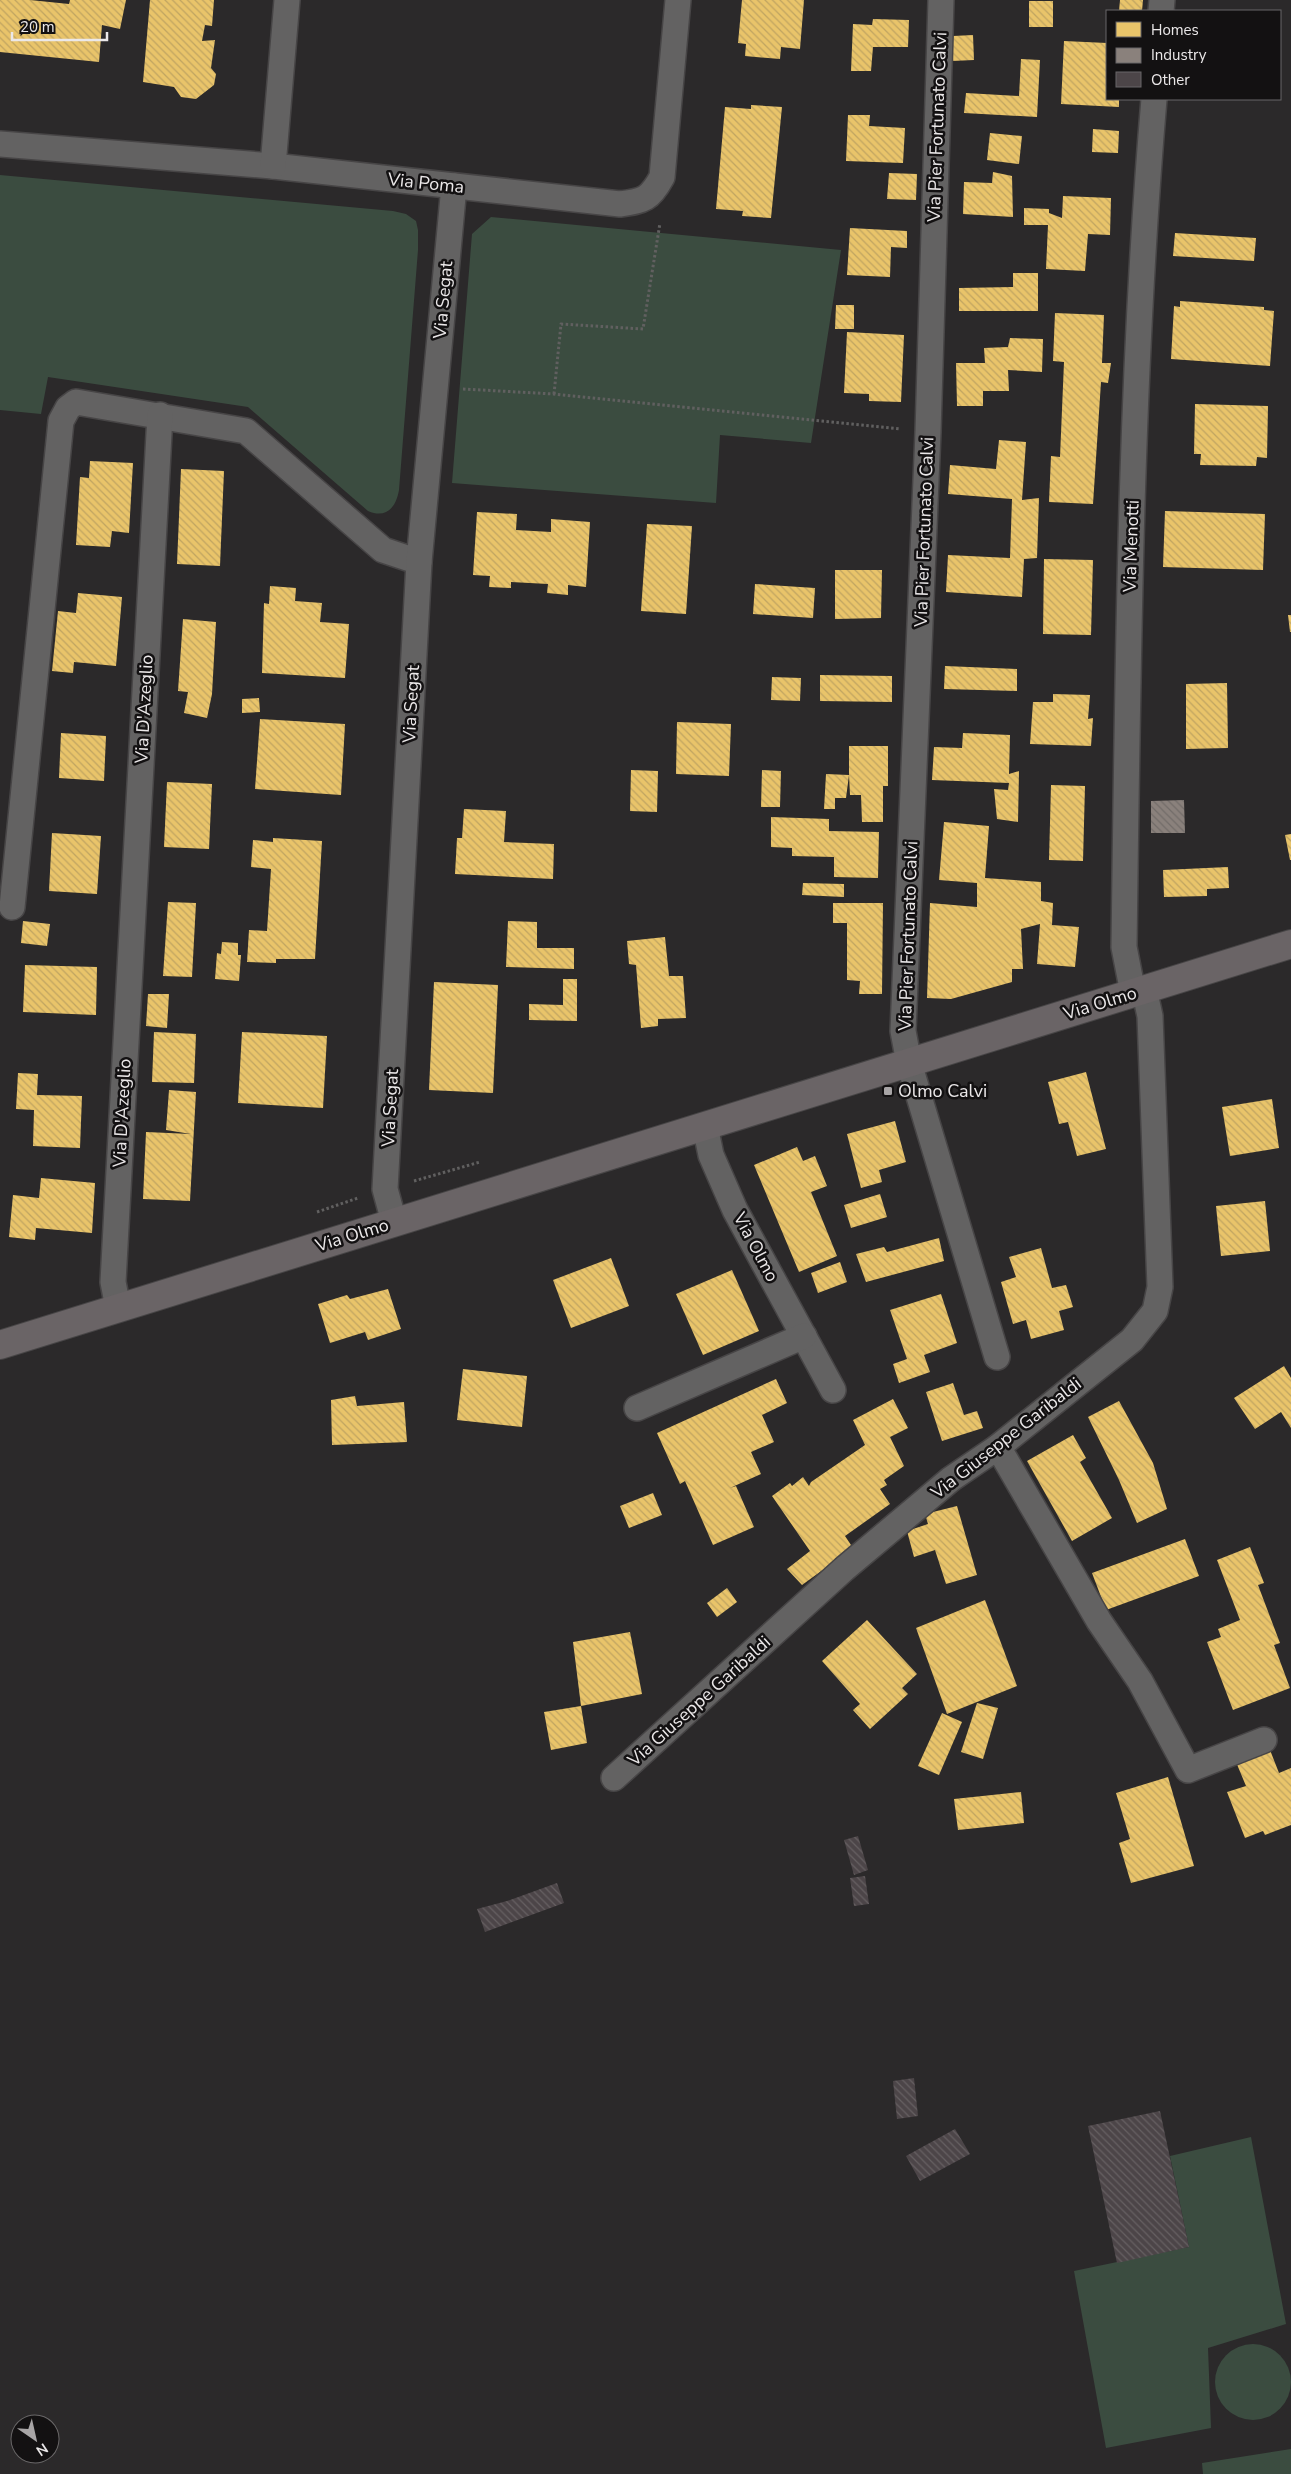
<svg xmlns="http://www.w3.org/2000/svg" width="1291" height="2474" font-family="'Nunito Sans',sans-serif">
<defs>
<pattern id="homes-back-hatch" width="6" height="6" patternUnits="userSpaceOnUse" patternTransform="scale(1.25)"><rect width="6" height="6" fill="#e9c46a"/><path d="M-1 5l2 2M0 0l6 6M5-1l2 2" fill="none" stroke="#c0a461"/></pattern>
<pattern id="industry-back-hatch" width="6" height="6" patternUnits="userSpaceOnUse" patternTransform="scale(1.25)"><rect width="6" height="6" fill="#8a817c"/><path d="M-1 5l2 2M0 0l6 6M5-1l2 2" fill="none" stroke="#726c69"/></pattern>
<pattern id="building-back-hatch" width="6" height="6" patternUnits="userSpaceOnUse" patternTransform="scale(1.25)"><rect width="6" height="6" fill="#4c4548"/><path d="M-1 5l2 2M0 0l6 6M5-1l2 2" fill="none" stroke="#666062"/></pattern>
</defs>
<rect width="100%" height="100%" fill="#2b292a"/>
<g fill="#3b4c40">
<path d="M0 175 393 211 406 214 416 221 418 230V250L399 490C396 507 387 519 368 511L248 407 48 377 41 414 0 410Z"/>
<path d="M491 217 841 250 811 443 720 435 716 503 452 483 472 234Z"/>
<path d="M1251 2137 1286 2324 1208 2348 1211 2428 1106 2448 1074 2271 1189 2247 1170 2156Z"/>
<circle cx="1253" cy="2382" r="38"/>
<path d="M1291 2449V2474H1203L1202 2463Z"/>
</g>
<g fill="url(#homes-back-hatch)">
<path d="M0 0H30L69 4 70 0H126L120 29 102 25 99 62 0 52Z"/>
<path d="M150 0H214L212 26 205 25 202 41 215 40 211 68 216 74 214 85 196 99 181 97 174 87 143 82Z"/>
<path d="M742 0H804L800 49 781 47 780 59 745 56 746 44 738 43Z"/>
<path d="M1120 0H1143L1142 11H1119Z"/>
<rect x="1029" y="1" width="24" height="26"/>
<path d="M873 19 909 20 908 47H873L871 71H851L853 24 872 25Z"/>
<path d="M973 35 974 60 952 61 953 36Z"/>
<path d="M1064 41 1107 43V99H1119V107L1061 104Z"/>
<path d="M1021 59 1040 60 1037 117 964 113 966 93 1019 96Z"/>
<path d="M751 105 782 107 771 218 742 216 743 211 716 209 725 107 751 109Z"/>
<path d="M848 115H870L869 126 905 128 903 163 846 161Z"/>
<path d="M1093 129 1119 131 1118 153 1092 152Z"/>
<path d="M990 133 1022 136 1019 164 987 160Z"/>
<path d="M993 172 1012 176 1013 217 963 214 964 182 992 183Z"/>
<path d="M889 173 917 174 916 200 887 199Z"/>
<path d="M1063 196 1111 198 1110 235 1088 234 1085 271 1046 269 1048 225H1024V208L1049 209V213L1062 218Z"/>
<path d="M850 228 907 231V248L891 247 890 277 847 275Z"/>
<path d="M1175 233 1256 238 1254 261 1173 256Z"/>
<path d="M1013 273H1038V311H959V288L1013 287Z"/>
<path d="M1180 301 1264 307V310L1274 311 1270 366 1171 359 1174 306 1180 307Z"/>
<path d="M836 305H854V329H835Z"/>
<path d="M1055 313 1104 315 1102 363H1111L1108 383 1101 382 1093 504 1049 502 1051 456 1060 457 1064 362 1053 361Z"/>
<path d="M847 332 904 335 901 402 869 401V394L844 393Z"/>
<path d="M1010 338 1043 339 1042 372 1008 370 1009 391H983V406H957L956 363H985L984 348 1008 347Z"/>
<path d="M1195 404 1268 406 1267 458 1257 457 1256 466 1200 465 1201 454H1194Z"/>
<path d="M999 440 1026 442 1022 500 1039 498 1037 558 1024 559 1022 597 946 592 948 555 1010 558 1012 499 948 494 950 465 996 469Z"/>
<path d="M90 461 133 463 129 533 112 531 110 547 76 545 80 477 89 478Z"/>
<path d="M181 469 224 471 220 566 177 564Z"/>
<path d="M1165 511 1265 514 1263 570 1163 567Z"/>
<path d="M477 512 517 514 516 530 551 532V519L590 522 586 587 568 585V595L547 593 548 584 511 582V588L489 587 490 576 473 575Z"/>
<path d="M647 524 692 526 686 614 641 611Z"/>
<path d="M1044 559 1093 560 1091 635 1043 634Z"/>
<path d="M835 570H882L881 618 835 619Z"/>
<path d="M755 584 815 588 813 618 753 614Z"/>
<path d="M270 586 296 588 295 601 322 603 320 622 349 624 345 678 262 673 264 603 269 604Z"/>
<path d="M78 593 122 597 116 666 74 662 73 673 52 671 58 611 76 613Z"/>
<path d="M1288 615H1291V632H1290Z"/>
<path d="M183 619 216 622 212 694 207 718 184 713 188 692 178 691Z"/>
<path d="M945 666 1017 669V691L944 689Z"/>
<path d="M820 675 892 676V702L820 701Z"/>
<path d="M772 677 801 678 800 701 771 700Z"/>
<path d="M1227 683 1228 748 1186 749V684Z"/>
<path d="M1053 694 1090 695 1088 719 1093 718 1091 746 1030 744 1033 702H1053Z"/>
<path d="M259 698 260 712 242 713V699Z"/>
<path d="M260 719 345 724 341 795 255 789Z"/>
<path d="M677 722 731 724 729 776 676 774Z"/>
<path d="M61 733 106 736 104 781 59 778Z"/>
<path d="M963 733 1010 735 1009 774 1019 771 1018 822 997 819 994 789 1008 790 1009 783 932 780 934 747 962 748Z"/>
<path d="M849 746H888V786H883V822H862L861 795H850L849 775 846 798H835V809H824L826 774 849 775Z"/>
<path d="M631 770 658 771 657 812 630 811Z"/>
<path d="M762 770 781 771 780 807H761Z"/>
<path d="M167 782 212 784 209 849 164 847Z"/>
<path d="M1051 785 1085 786 1083 861 1049 860Z"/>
<path d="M464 809 506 811 504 842 554 844 553 879 455 874 457 838H462Z"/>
<path d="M771 817 829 819V831L879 832 878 878 834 877V857L792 856V848L771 847Z"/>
<path d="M944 822 989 826 985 878 1041 882V901L1053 903 1052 925 1079 927 1075 967 1037 964 1040 924 1021 929 1023 969H1012V982L951 999 927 998 930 903 977 907V883L939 880Z"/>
<path d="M52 833 101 836 97 894 49 891Z"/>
<path d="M1291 834V860H1290L1285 835Z"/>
<path d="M273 838 322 841 315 959H276V963L247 962 249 930 267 931 271 869 251 867 253 840 273 842Z"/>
<path d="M1228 867 1229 888 1207 889V896L1164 897 1163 870Z"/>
<path d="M803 883 844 884V897L802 895Z"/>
<path d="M168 902 196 903 192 977 163 976Z"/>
<path d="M833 903H883L882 994H859L860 981 847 980V923H833Z"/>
<path d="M23 921 50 924 47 946 21 943Z"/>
<path d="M508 921 537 922V948H574V969L506 967Z"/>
<path d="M665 937 669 976H683L686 1018 658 1019V1026L641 1028 636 965 629 964 627 941Z"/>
<path d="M222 942 238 943V955H241L239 981 215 979 217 953 221 954Z"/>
<path d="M25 965 97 967 96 1015 23 1012Z"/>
<path d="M563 979H577V1021L529 1020V1004L563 1005Z"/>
<path d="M434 982 498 985 493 1093 429 1090Z"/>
<path d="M148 994H169L167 1028 146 1026Z"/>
<path d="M154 1032 196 1034 194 1083 152 1082Z"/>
<path d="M242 1032 327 1036 323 1108 238 1103Z"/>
<path d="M1086 1072 1106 1149 1077 1156 1068 1122 1059 1124 1048 1082Z"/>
<path d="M18 1073 38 1074 37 1095 82 1096 80 1148 33 1146 34 1110 16 1109Z"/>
<path d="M169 1090 196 1092 190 1201 143 1199 146 1132 191 1134 166 1130Z"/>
<path d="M1272 1099 1279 1148 1230 1156 1222 1107Z"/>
<path d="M895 1121 906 1162 879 1170 882 1182 861 1188 847 1134Z"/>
<path d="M797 1147 803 1161 815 1156 827 1186 811 1192 837 1256 799 1272 754 1165Z"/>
<path d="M41 1178 95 1183 92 1233 36 1228 35 1240 9 1237 13 1195 39 1198Z"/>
<path d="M880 1194 887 1217 851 1228 844 1205Z"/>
<path d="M1265 1201 1270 1251 1221 1256 1216 1206Z"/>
<path d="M939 1238 944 1261 866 1282 856 1254 884 1247 887 1252Z"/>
<path d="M1041 1248 1052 1288 1066 1285 1073 1307 1059 1311 1064 1330 1031 1339 1026 1320 1013 1324 1001 1282 1016 1277 1009 1257Z"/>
<path d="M611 1258 629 1306 571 1328 553 1280Z"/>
<path d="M840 1262 847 1282 818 1293 811 1273Z"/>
<path d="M732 1270 759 1331 703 1355 676 1294Z"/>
<path d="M388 1289 401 1329 368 1340 365 1332 330 1343 318 1304 347 1295 350 1299Z"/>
<path d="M941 1294 957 1343 924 1355 930 1372 899 1383 893 1364 907 1359 890 1310Z"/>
<path d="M1284 1366 1291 1378V1428L1281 1412 1255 1429 1234 1398Z"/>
<path d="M463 1369 527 1376 522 1427 457 1420Z"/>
<path d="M776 1379 787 1403 762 1415 774 1442 751 1452 761 1474 730 1488 736 1486 754 1527 713 1545 685 1481 680 1484 657 1433Z"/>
<path d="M953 1383 964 1415 977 1411 983 1428 942 1441 926 1392Z"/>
<path d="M355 1396 357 1406 404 1402 407 1442 332 1445 331 1400Z"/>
<path d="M893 1399 908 1428 890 1437 904 1466 884 1480 887 1485 880 1489 890 1504 845 1536 853 1548 802 1585 787 1569 810 1551 772 1496 790 1483 792 1486 803 1477 809 1486 811 1482 865 1445 853 1420Z"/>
<path d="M1119 1401 1153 1463 1167 1509 1137 1523 1119 1480 1088 1417Z"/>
<path d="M1073 1435 1086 1458 1080 1462 1112 1518 1072 1541 1027 1461Z"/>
<path d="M653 1493 662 1515 629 1528 620 1506Z"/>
<path d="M957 1506 977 1575 946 1584 935 1550 914 1557 907 1531 928 1524 925 1514Z"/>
<path d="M1185 1539 1199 1576 1106 1610 1092 1573Z"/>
<path d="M1250 1547 1264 1583 1258 1585 1280 1643 1274 1645 1290 1688 1233 1710 1207 1642 1221 1637 1218 1629 1240 1620 1217 1560Z"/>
<path d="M727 1588 737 1602 717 1617 707 1603Z"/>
<path d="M985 1600 1017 1686 947 1714 916 1628Z"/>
<path d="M867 1620 917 1674 902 1688 908 1694 870 1729 853 1710 860 1704 822 1661Z"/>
<path d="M630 1632 642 1694 581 1706 573 1642Z"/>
<path d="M977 1703 998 1708 983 1759 961 1752Z"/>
<path d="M581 1706 587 1743 551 1750 544 1712Z"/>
<path d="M942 1713 962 1722 939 1775 918 1766Z"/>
<path d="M1270 1750 1279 1773 1291 1768V1825L1265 1835 1263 1831 1245 1838 1227 1792 1246 1786 1236 1762Z"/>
<path d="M1168 1777 1194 1866 1131 1883 1119 1843 1130 1839 1116 1793Z"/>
<path d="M1021 1792 1024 1823 958 1830 954 1799Z"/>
</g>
<path fill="url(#industry-back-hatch)" d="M1184 800 1185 833H1151V801Z"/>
<g fill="url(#building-back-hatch)">
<path d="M858 1836 868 1870 854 1875 844 1840Z"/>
<path d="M865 1876 869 1904 854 1906 850 1878Z"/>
<path d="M557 1883 564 1903 485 1932 477 1909 507 1901Z"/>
<path d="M914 2078 918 2116 897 2119 893 2081Z"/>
<path d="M1160 2111 1189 2247 1117 2263 1088 2126Z"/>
<path d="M955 2129 970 2154 920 2181 906 2156Z"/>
</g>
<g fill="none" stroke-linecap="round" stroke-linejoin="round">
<defs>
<g id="street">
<path d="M941 0 928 432 903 1031 909 1063 997 1357"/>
<path d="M1161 11 1162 0"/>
<path d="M0 144 273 166 620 204C644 201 650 199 662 177L678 0"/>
<path d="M273 166 287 0"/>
<path d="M12 907 61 421 68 408 76 402 246 431 383 550 419 562"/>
<path d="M1133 993 1124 947C1128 664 1130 381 1154 99"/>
<path d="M705 1126 711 1155 735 1210 833 1390"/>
<path d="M394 1222 385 1189 419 562 454 186"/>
<path d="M118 1308 113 1282 160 415"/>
<path d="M637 1408 804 1336"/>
<path d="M998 1447 1099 1621 1140 1681 1188 1770 1264 1740"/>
<path d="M614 1778 844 1569 951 1479 998 1447 1132 1340 1155 1311 1160 1287 1150 1016 1144 989"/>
</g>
<path id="secondary" d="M0 1345 1291 944"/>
</defs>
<use href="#street" stroke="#474546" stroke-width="28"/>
<use href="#secondary" stroke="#474546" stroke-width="30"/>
<g stroke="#616060" stroke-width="3" stroke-dasharray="2.5 2.5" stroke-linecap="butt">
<path d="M463 389 554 394 900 429"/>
<path d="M554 394 561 324 643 329 660 223"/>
<path d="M414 1181 480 1162"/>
<path d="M317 1212 358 1198"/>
</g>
<use href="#street" stroke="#636262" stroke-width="25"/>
<use href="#secondary" stroke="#6a6466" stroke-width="28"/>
</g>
<rect fill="#a8a5a6" stroke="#131112" stroke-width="2" x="883" y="1086" width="10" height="10" rx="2.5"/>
<g text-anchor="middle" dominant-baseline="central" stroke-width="5" stroke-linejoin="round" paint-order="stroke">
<g font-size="18" fill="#ebe8e9" stroke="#131112">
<text transform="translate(937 127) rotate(-88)">Via Pier Fortunato Calvi</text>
<text transform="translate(426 183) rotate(6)">Via Poma</text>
<text transform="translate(443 300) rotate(-85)">Via Segat</text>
<text transform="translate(924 532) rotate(-88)">Via Pier Fortunato Calvi</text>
<text transform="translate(1131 546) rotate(-88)">Via Menotti</text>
<text transform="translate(411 704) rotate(-87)">Via Segat</text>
<text transform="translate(144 709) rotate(-87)">Via D'Azeglio</text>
<text transform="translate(908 936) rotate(-88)">Via Pier Fortunato Calvi</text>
<text transform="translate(1100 1003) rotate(-17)">Via Olmo</text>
<text transform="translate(390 1108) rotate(-87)">Via Segat</text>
<text transform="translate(122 1113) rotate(-87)">Via D'Azeglio</text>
<text transform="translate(352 1235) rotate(-17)">Via Olmo</text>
<text transform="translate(756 1247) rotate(62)">Via Olmo</text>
<text transform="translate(1006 1438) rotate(-38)">Via Giuseppe Garibaldi</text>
<text transform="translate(699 1701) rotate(-42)">Via Giuseppe Garibaldi</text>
</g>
<g font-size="18" fill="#ebe8e9" stroke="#131112" text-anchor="start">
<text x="898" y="1091">Olmo Calvi</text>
</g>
</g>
<rect x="1106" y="10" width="175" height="90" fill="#131112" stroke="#696768"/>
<rect x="1116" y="22" width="25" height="15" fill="#e9c46a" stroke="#696768"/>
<text x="1151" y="35" font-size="15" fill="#ebe8e9">Homes</text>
<rect x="1116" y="48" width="25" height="15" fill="#8a817c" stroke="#696768"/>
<text x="1151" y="60" font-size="15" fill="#ebe8e9">Industry</text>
<rect x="1116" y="72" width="25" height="15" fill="#4c4548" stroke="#696768"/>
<text x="1151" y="85" font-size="15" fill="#ebe8e9">Other</text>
<g transform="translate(35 2439) rotate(146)"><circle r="24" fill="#131112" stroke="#696768"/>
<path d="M0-4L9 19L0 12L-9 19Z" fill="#a8a5a6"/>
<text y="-8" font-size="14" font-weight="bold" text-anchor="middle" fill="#ebe8e9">N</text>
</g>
<path d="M12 32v8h95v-8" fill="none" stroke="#ebe8e9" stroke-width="2.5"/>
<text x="20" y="32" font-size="15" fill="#ebe8e9" stroke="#131112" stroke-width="4" paint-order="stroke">20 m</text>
</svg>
